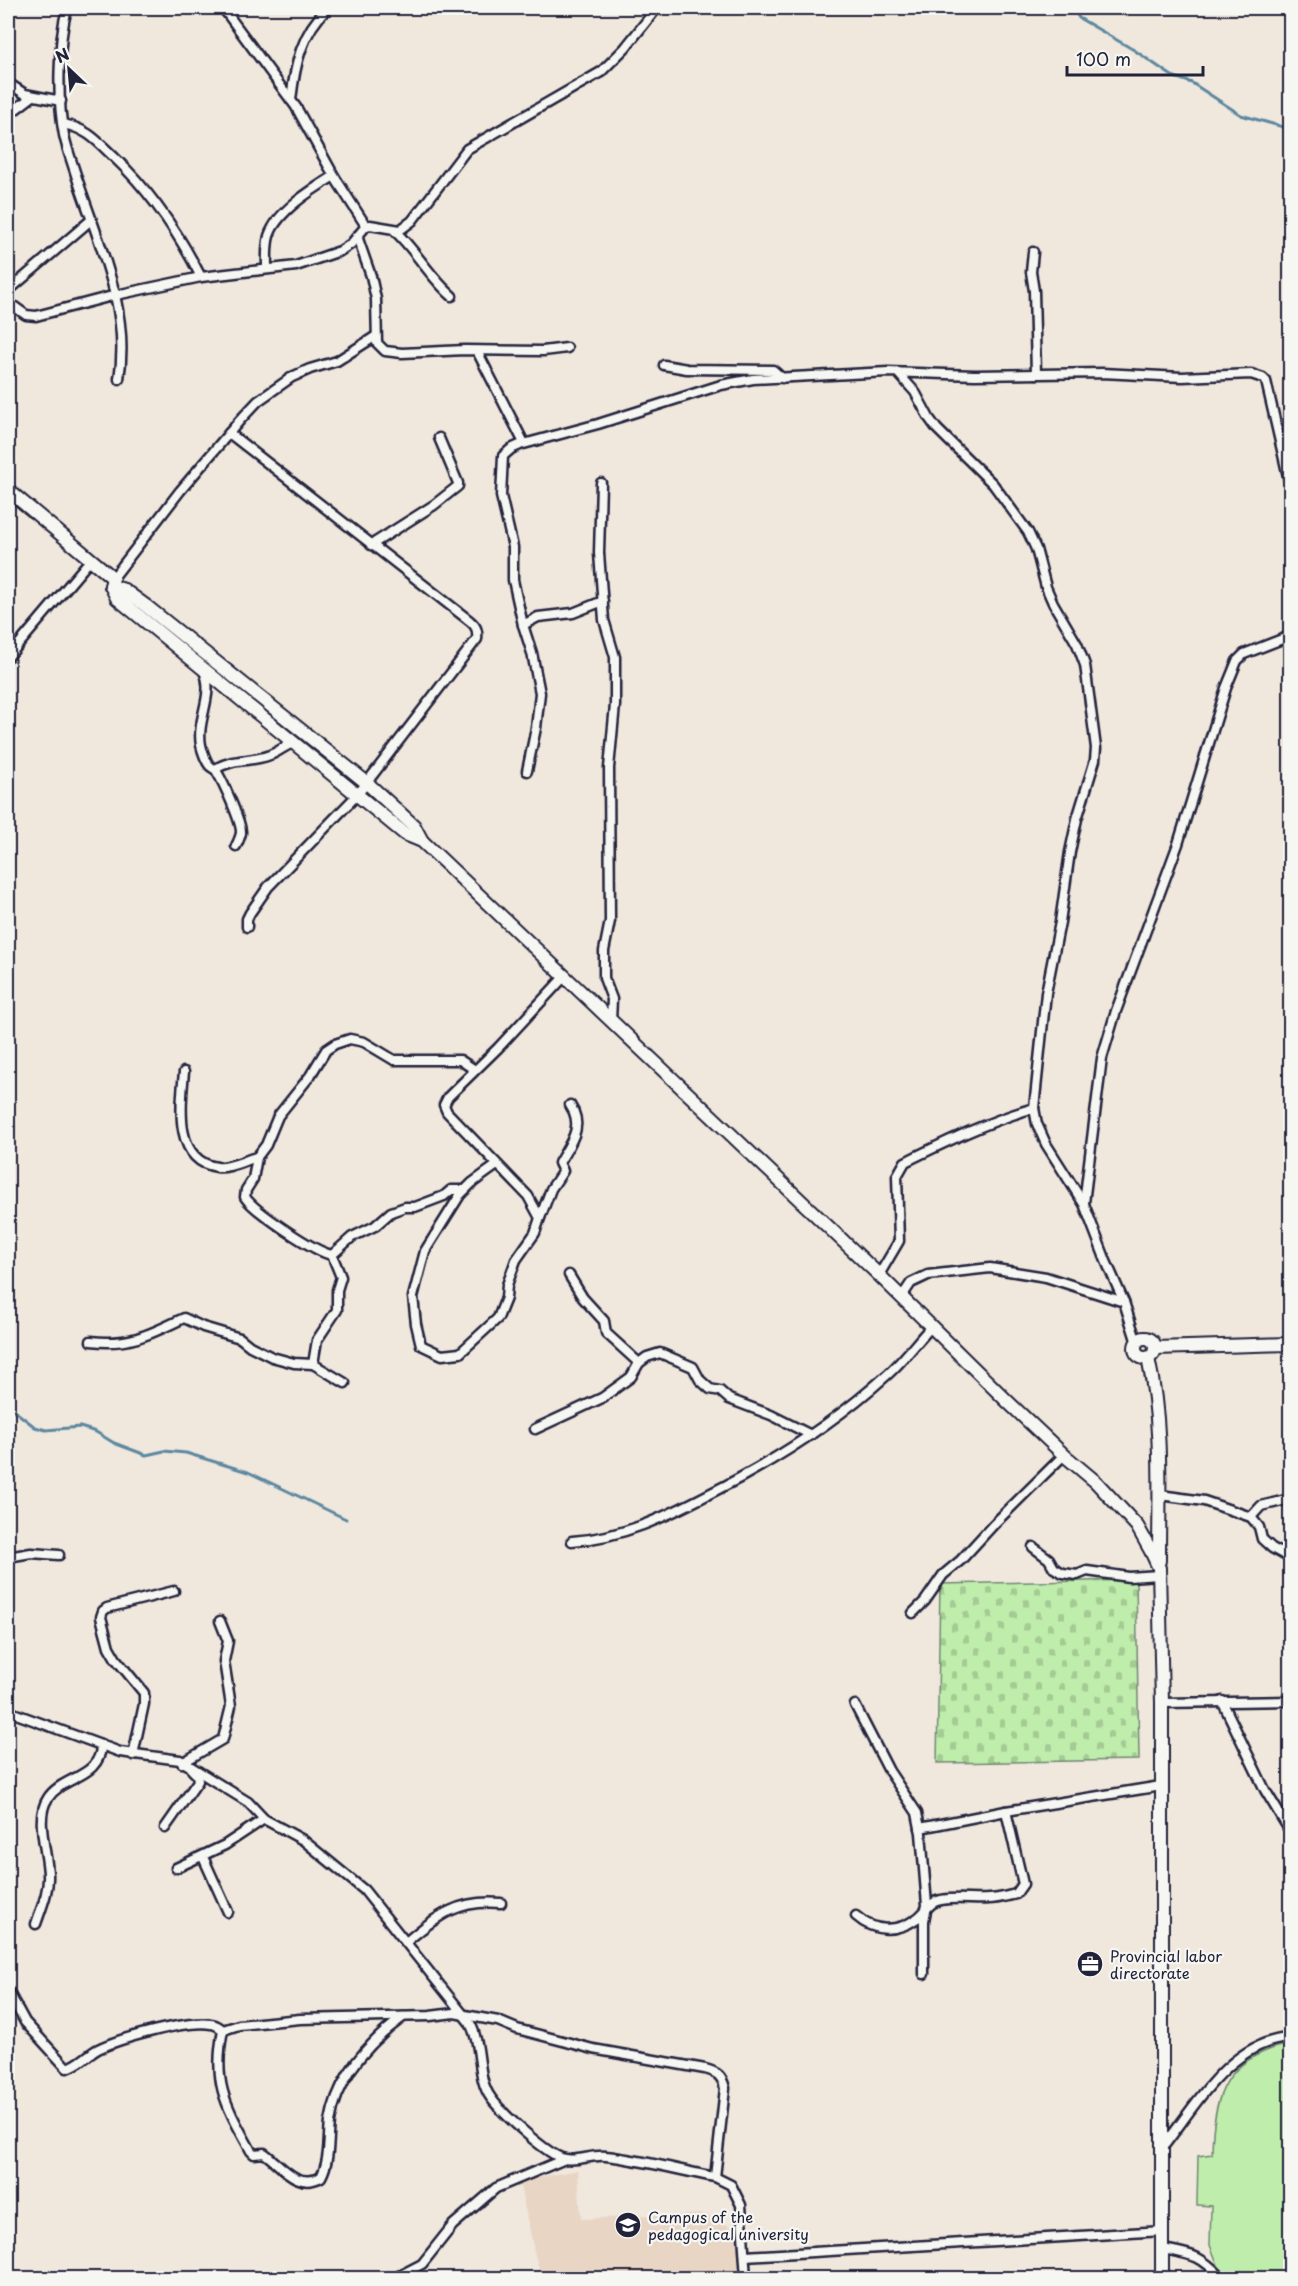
<svg xmlns="http://www.w3.org/2000/svg" width="1298" height="2286" font-family="'Playpen Sans',sans-serif">
<defs>
<pattern id="cemetery-stones" width="16" height="16" patternUnits="userSpaceOnUse" patternTransform="scale(1.5)"><rect width="16" height="16" fill="#bfedab"/><path d="M2 7V4a2 2 0 0 1 4 0v3zM10 15v-3a2 2 0 0 1 4 0v3z" fill="#a4cb94"/></pattern>
</defs>
<rect width="100%" height="100%" fill="#f0e7dd"/>
<filter id="ink" filterUnits="userSpaceOnUse"><feTurbulence type="fractalNoise" baseFrequency=".0167" numOctaves="2"/><feDisplacementMap in="SourceGraphic" scale="12" xChannelSelector="R" yChannelSelector="G"/><feConvolveMatrix kernelMatrix="1 2 1 2 8 2 1 2 1" color-interpolation-filters="sRGB"/></filter>
<g filter="url(#ink)">
<path fill="#e9d5c4" d="M578 2170 581 2219 705 2214 739 2231 740 2278H542L535 2255 519 2181Z"/>
<path fill="url(#cemetery-stones)" stroke="#708873" stroke-width="1.5" d="M1136 1580 1139 1760 937 1763 940 1584Z"/>
<path fill="#bfedab" stroke="#708873" stroke-width="1.5" d="M1290 2044V2278H1223L1210 2245 1211 2206 1197 2205 1198 2156 1212 2154C1213 2093 1226 2057 1290 2044Z"/>
<g fill="none" stroke-linecap="round" stroke-linejoin="round">
<g stroke="#5c88a0" stroke-width="3">
<path d="M1073 8 1079 18 1134 50 1172 76 1192 83 1241 115 1290 129"/>
<path d="M8 1406 35 1427 46 1430 80 1427 96 1432 114 1443 146 1455 164 1451 186 1453 248 1472 346 1519"/>
</g>
<defs>
<g id="street">
<path d="M67 8C58 43 57 100 64 135 67 149 72 162 76 175 97 240 131 308 119 379"/>
<path d="M223 8 296 107 334 176 366 226"/>
<path d="M8 83 25 94 61 101"/>
<path d="M291 100C295 65 301 33 328 8"/>
<path d="M8 115 33 96"/>
<path d="M63 124C88 129 97 141 115 158 152 193 178 232 201 277"/>
<path d="M395 231C416 251 430 277 452 296"/>
<path d="M357 236 371 276 376 299 377 343 385 351 402 353 465 350 543 351 567 348"/>
<path d="M1033 252 1031 272 1034 291 1036 374"/>
<path d="M267 269C267 258 266 247 269 236 277 211 313 189 334 176"/>
<path d="M8 291 91 220"/>
<path d="M8 302 26 315 36 316 116 295 201 277 296 266 340 251 351 244 366 226 370 225 400 230 412 221 467 149 601 72 625 48 657 8"/>
<path d="M477 351 524 443"/>
<path d="M664 365 687 369 773 370 782 378"/>
<path d="M898 373 915 392 929 418 937 429 993 484 1028 532 1036 549 1046 587 1053 603 1077 644 1085 665 1096 748 1095 760 1077 819 1070 852 1060 922 1046 993 1034 1108 1037 1124 1046 1144 1084 1204 1106 1261 1124 1302 1137 1343"/>
<path d="M229 433 470 621C476 626 478 630 477 639L358 794 268 887 250 913 247 919V927"/>
<path d="M601 483 599 553 604 620 615 657V705L609 768 610 921 604 951V978L612 999 611 1021"/>
<path d="M371 545 434 505 458 486V483L439 438"/>
<path d="M113 578 180 491 241 419 258 401 292 377 310 369 337 361 376 336"/>
<path d="M523 625 538 617 573 613 603 601"/>
<path d="M8 657 91 559"/>
<path d="M204 671C215 695 196 719 201 745 202 750 206 762 210 766 217 772 212 765 217 772 223 782 242 823 241 833 240 838 238 842 236 846"/>
<path d="M215 769C236 757 249 763 270 755 279 752 287 744 295 742"/>
<path d="M527 771 536 728 540 693 532 653 523 625 513 580V547L501 496 503 456 511 449 520 445 598 424 721 385 753 379 888 372 975 375 1102 373 1182 377 1251 374 1263 378 1266 381 1290 485"/>
<path d="M184 1072C181 1103 173 1161 217 1167 228 1169 245 1160 257 1157"/>
<path d="M497 1165 472 1183 460 1195 425 1251 413 1297 416 1324 421 1345 442 1355 460 1353 498 1318 506 1298 507 1285 516 1260 535 1233 540 1218 528 1196 447 1112 444 1105 448 1097 498 1048 564 977"/>
<path d="M464 1190H451L444 1196 415 1207H405L391 1212 375 1226 352 1237 332 1255C315 1252 254 1211 245 1197L246 1190 253 1179 257 1157 266 1145 278 1116 310 1076 326 1050 335 1044 350 1039 364 1042 394 1060H460L475 1070"/>
<path d="M1084 1203 1102 1058 1116 1011 1178 844 1226 688 1237 661 1244 654 1290 636"/>
<path d="M540 1218 551 1189 563 1171 559 1163C570 1143 585 1127 570 1105"/>
<path d="M569 1275 583 1298 604 1321 606 1333 639 1363"/>
<path d="M879 1275 899 1241 897 1176 905 1162C947 1141 989 1121 1034 1108"/>
<path d="M901 1298 911 1283 928 1275 990 1268 1046 1277 1124 1302"/>
<path d="M91 1341C129 1346 151 1334 184 1318L203 1327 240 1338 250 1346 272 1357 294 1363 313 1364 345 1383"/>
<path d="M313 1364 317 1340 337 1310V1290L341 1277 332 1255"/>
<path d="M535 1429 602 1398 631 1377 639 1363 647 1357 660 1353 693 1367 700 1380 710 1389 720 1391 729 1399 771 1415 811 1435"/>
<path d="M1160 1495 1204 1501 1251 1517 1259 1527 1262 1539 1272 1548 1290 1558"/>
<path d="M1251 1517 1261 1506 1290 1499"/>
<path d="M572 1541C622 1538 665 1517 709 1494 773 1462 834 1423 887 1375 903 1361 916 1343 930 1328"/>
<path d="M1033 1547 1049 1559 1054 1568 1063 1573 1077 1575 1087 1571 1129 1577 1159 1575"/>
<path d="M8 1557 31 1553 59 1555"/>
<path d="M913 1613 925 1601 943 1575 961 1560 994 1524 1064 1455"/>
<path d="M1222 1701 1265 1790 1290 1831"/>
<path d="M1162 1703 1290 1701"/>
<path d="M855 1705 889 1771 917 1813 921 1833 927 1905 924 1921V1974"/>
<path d="M8 1711 120 1752 180 1760 248 1802 264 1819 303 1840 364 1890 470 2023C483 2047 476 2078 491 2098 501 2112 548 2156 565 2159 578 2162 593 2154 606 2156 642 2160 679 2170 715 2177L731 2185 741 2205 746 2278"/>
<path d="M133 1755 144 1704V1693L116 1659 109 1647 101 1617 103 1611 107 1608 174 1591"/>
<path d="M182 1763 223 1739 231 1706 224 1661 228 1641 220 1621"/>
<path d="M165 1828 198 1781 197 1775 192 1770"/>
<path d="M920 1828 1006 1811 1161 1786"/>
<path d="M203 1857 228 1912"/>
<path d="M176 1868 225 1845 264 1819"/>
<path d="M856 1916C874 1932 896 1933 916 1919 926 1913 928 1902 941 1900 956 1897 973 1900 989 1899 998 1899 1007 1896 1016 1894L1023 1884 1006 1811"/>
<path d="M36 1924C41 1909 49 1891 48 1875 48 1853 34 1818 48 1798 62 1776 101 1778 101 1745"/>
<path d="M406 1942C437 1916 458 1899 501 1903"/>
<path d="M8 1991 25 2022 67 2068C79 2065 87 2055 98 2049 121 2038 186 2020 211 2024 216 2024 219 2027 223 2030L239 2025 300 2019 430 2016 454 2013 498 2021 517 2029 593 2049 705 2069C717 2072 722 2076 725 2088L715 2177"/>
<path d="M223 2030C212 2084 226 2105 251 2151L254 2154 264 2153 268 2156C284 2169 299 2189 321 2177 330 2160 328 2140 330 2122 337 2078 368 2043 403 2017"/>
<path d="M1163 2147C1196 2105 1231 2041 1290 2038"/>
<path d="M1163 2249C1194 2255 1200 2255 1222 2278"/>
<path d="M745 2256 1163 2231"/>
<path d="M395 2278 422 2264 453 2225 496 2188 565 2159"/>
</g>
<g id="secondary">
<path d="M8 490 113 578 111 586 117 598 405 834 422 841 879 1275 1008 1402 1064 1455 1096 1482 1137 1526 1151 1551 1159 1568 1162 1703V2278"/>
<path d="M111 586 124 590 146 606 367 783 414 826 422 841"/>
<circle cx="1145" cy="1348" r="10"/>
<path d="M1155 1348 1290 1344"/>
<path d="M1148 1358C1163 1424 1159 1493 1159 1561"/>
</g>
</defs>
<use href="#street" stroke="#22223b" stroke-width="13"/>
<use href="#secondary" stroke="#22223b" stroke-width="16"/>
<use href="#street" stroke="#f6f6f2" stroke-width="8"/>
<use href="#secondary" stroke="#f6f6f2" stroke-width="12"/>
</g>
</g>
<defs>
<symbol id="office-disc" viewBox="-11 -11 22 22"><circle r="9.5" fill="#22223b" stroke="#f6f6f2"/><path d="M-6-3h4V-5.5h4V-3h4V5H-6ZM-1-4.5V-3h2v-1.5ZM-6 0V1H6V0Z" fill="#fff"/></symbol>
<symbol id="university-disc" viewBox="-11 -11 22 22"><circle r="9.5" fill="#22223b" stroke="#f6f6f2"/><path d="M0-5L7-2L0 1L-7-2ZM-4 1L0 2.5L4 1V4Q0 6-4 4Z" fill="#fff"/></symbol>
</defs>
<g fill-rule="evenodd">
<use href="#office-disc" x="1075" y="1949" width="30" height="30"/>
<use href="#university-disc" x="613" y="2210" width="30" height="30"/>
</g>
<g text-anchor="middle" dominant-baseline="central" stroke-width="4.5" stroke-linejoin="round" paint-order="stroke">
<g font-size="15" fill="#22223b" stroke="#f6f6f2" text-anchor="start">
<text x="1110" y="1955">Provincial labor<tspan x="1110" dy="17">directorate</tspan></text>
<text x="648" y="2216">Campus of the<tspan x="648" dy="17">pedagogical university</tspan></text>
</g>
</g>
<rect width="1298" height="2286" fill="none" stroke="#f6f6f2" stroke-width="30"/>
<rect x="15" y="15" width="1268" height="2256" fill="none" stroke="#22223b" stroke-width="2" filter="url(#ink)"/>
<g transform="translate(69 69) rotate(334)" stroke="#f6f6f2" stroke-width="4.5" paint-order="stroke">
<path d="M0-4.5L10 22L0 15L-10 22Z" fill="#22223b"/>
<text y="-9" font-size="16" font-weight="bold" text-anchor="middle" fill="#22223b">N</text>
</g>
<path d="M1067 66v9h136v-9" fill="none" stroke="#22223b" stroke-width="3"/>
<text x="1076" y="66" font-size="18" fill="#22223b" stroke="#f6f6f2" stroke-width="4.5" paint-order="stroke">100 m</text>
</svg>
